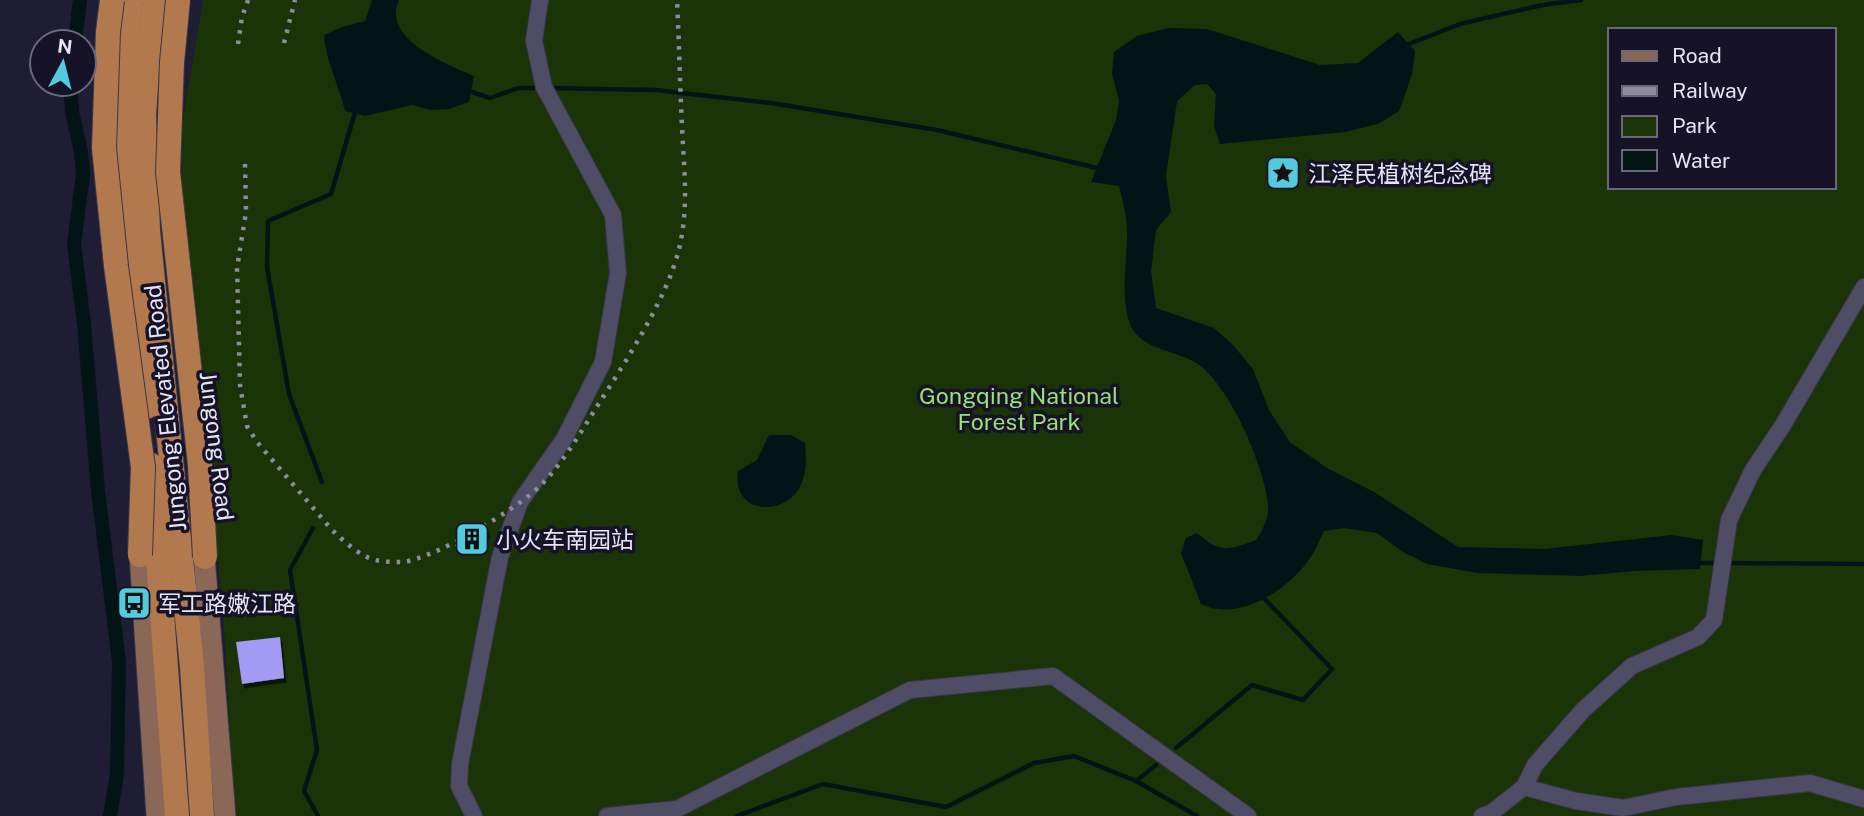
<svg xmlns="http://www.w3.org/2000/svg" width="1864" height="816" font-family="'Public Sans','Noto Sans SC',sans-serif">
<defs>
<filter id="shadow"><feDropShadow dx="2.5" dy="4.5" stdDeviation="0" flood-color="#0009"/></filter>
</defs>
<rect width="100%" height="100%" fill="#1f1d33"/>
<path fill="#1b3407" fill-rule="evenodd" d="M203 0H1864V816H237L234 802 224 625 199 363 174 174ZM1610 30H1834V187H1610Z"/>
<g fill="#031417">
<path d="M372 0H399C381 39 447 64 474 76L469 102 449 109 431 110 412 105 365 116 345 111C339 85 326 62 324 35L342 27 365 21Z"/>
<path d="M1169 28 1207 29 1320 65 1358 63 1398 32 1415 51 1412 75 1399 111 1378 124 1345 132 1220 144 1214 126 1216 94 1207 84 1195 85 1177 101 1166 176 1171 212 1156 230 1151 271 1156 308 1214 328 1232 344 1253 369 1269 410 1290 442 1327 468 1374 492 1458 547 1544 549 1672 535 1703 540 1700 569 1635 571 1580 576 1477 573 1427 564 1403 552 1377 533 1344 528 1324 531C1319 541 1315 552 1308 561 1289 587 1252 613 1218 609 1212 609 1206 606 1201 604L1181 553 1186 538 1197 533C1221 554 1228 550 1256 540 1263 530 1269 518 1268 505 1265 467 1228 380 1193 361 1172 350 1140 349 1130 324 1120 296 1127 262 1127 233 1127 217 1123 201 1119 186L1091 182 1116 120 1119 101 1112 73 1114 52 1137 36Z"/>
<path d="M769 435H791L805 443C806 456 807 469 802 482 789 518 731 516 738 471L757 460Z"/>
</g>
<g fill="none" stroke-linecap="round" stroke-linejoin="round">
<g stroke="#031417" stroke-width="4.5">
<path d="M1409 44 1460 24 1542 5 1581 0"/>
<path d="M550 88 655 90 771 103 937 130 1097 168"/>
<path d="M466 90 490 98 518 88H542"/>
<path d="M322 482 289 394 267 267 268 221 331 194 356 109"/>
<path d="M313 528 290 570 317 750 304 791 318 816"/>
<path d="M1696 563H1719"/>
<path d="M1728 563 1864 564"/>
<path d="M1176 748 1252 685 1303 700 1332 669 1261 595"/>
<path d="M1136 781 1197 816"/>
<path d="M737 816 823 784 946 807 1034 763 1074 756 1136 781 1156 765"/>
</g>
<g stroke="#031417" stroke-width="14">
<path d="M75 42 80 0"/>
<path d="M70 84 72 112 81 151 83 175 74 244 84 324 98 491 119 662 117 774 110 816"/>
</g>
</g>
<g fill="#a39af3" filter="url(#shadow)">
<path d="M484 527 488 533 459 552 455 545Z"/>
<path d="M280 637 284 678 242 684 236 642Z"/>
</g>
<g fill="none" stroke-linecap="round" stroke-linejoin="round">
<defs>
<g id="minor">
<path d="M1524 787 1576 801 1623 808 1676 797 1810 783 1864 799"/>
<path d="M474 816 459 786 460 764 500 557 520 502 564 439 603 362 618 273 613 215 544 87 534 41 540 0"/>
<path d="M607 816 677 809 910 690 1053 676 1248 816"/>
<path d="M1482 816 1491 813 1524 787 1535 765 1583 710 1632 666 1698 637 1714 620 1729 520 1753 470 1783 425 1864 287"/>
</g>
<g id="major">
<path d="M139 540 157 816"/>
<path d="M203 543 225 816"/>
</g>
<g id="highway">
<path d="M131 0C111 134 134 273 146 407"/>
<path d="M155 0 149 44 144 115 148 231 192 667 202 816"/>
<path d="M151 465 177 816"/>
</g>
</defs>
<use href="#minor" stroke="#3a374a" stroke-width="18"/>
<use href="#major" stroke="#3a374a" stroke-width="23"/>
<use href="#highway" stroke="#3a374a" stroke-width="26"/>
<use href="#minor" stroke="#4f4c66" stroke-width="16"/>
<use href="#major" stroke="#8a6757" stroke-width="21"/>
<use href="#highway" stroke="#b1794d" stroke-width="24"/>
<g stroke="#8d8c9e" stroke-width="4.5" stroke-dasharray="3.5 7" stroke-linecap="butt">
<path d="M284 43 295 0"/>
<path d="M238 44 242 17 248 0"/>
<path d="M245 164 246 212 237 268 240 385 247 426 257 442 332 530C345 542 358 555 375 560 383 562 393 562 402 562 434 559 517 509 540 486 563 463 579 435 596 408 624 364 667 299 679 249 689 208 684 169 682 127 680 85 679 42 677 0"/>
</g>
<defs>
<g id="highway-bridge">
<path d="M112 0 108 32 104 148 116 266 143 467 140 555"/>
<path d="M178 0 172 62 168 172 200 465 205 557"/>
</g>
</defs>
<use href="#highway-bridge" stroke="#3a374a" stroke-width="26" stroke-linecap="butt"/>
<use href="#highway-bridge" stroke="#b1794d" stroke-width="24"/>
</g>
<defs>
<symbol id="sight-square" viewBox="-11 -11 22 22"><rect x="-9" y="-9" width="18" height="18" rx="4" fill="#54cade" stroke="#161329"/><path d="M0-6L1.8-2.2L6-1.7L2.9 1.2L3.7 5.4L0 3.3L-3.7 5.4L-2.9 1.2L-6-1.7L-1.8-2.2Z" fill="#111"/></symbol>
<symbol id="building-square" viewBox="-11 -11 22 22"><rect x="-9" y="-9" width="18" height="18" rx="4" fill="#54cade" stroke="#161329"/><path d="M-4-6H4V6H1V3H-1V6H-4ZM-2.5-4.3h1.7v1.8h-1.7ZM.8-4.3h1.7v1.8H.8ZM-2.5-1h1.7V.8h-1.7ZM.8-1h1.7V.8H.8Z" fill="#111"/></symbol>
<symbol id="bus-square" viewBox="-11 -11 22 22"><rect x="-9" y="-9" width="18" height="18" rx="4" fill="#54cade" stroke="#161329"/><path d="M-5-6H5V4H4V6H2V4H-2V6H-4V4H-5ZM-3.5-4V0h7V-4ZM-3.5 1.2v1.5H-2V1.2ZM2 1.2v1.5H3.5V1.2Z" fill="#111"/></symbol>
</defs>
<g fill-rule="evenodd">
<use href="#sight-square" x="1264" y="154" width="38" height="38"/>
<use href="#building-square" x="453" y="520" width="38" height="38"/>
<use href="#bus-square" x="115" y="584" width="38" height="38"/>
</g>
<g text-anchor="middle" dominant-baseline="central" stroke-width="7" stroke-linejoin="round" paint-order="stroke">
<g font-size="23" fill="#e5e4f3" stroke="#161329" text-anchor="start">
<text x="1308" y="173">江泽民植树纪念碑</text>
<text x="496" y="539">小火车南园站</text>
<text x="158" y="603">军工路嫩江路</text>
</g>
<g font-size="23" fill="#9cdf72" stroke="#161329">
<text x="1019" y="395">Gongqing National<tspan x="1019" dy="26">Forest Park</tspan></text>
</g>
<g font-size="23" fill="#e5e4f3" stroke="#161329">
<text transform="translate(165 408) rotate(-96)">Jungong Elevated Road</text>
<text transform="translate(217 446) rotate(83)">Jungong Road</text>
</g>
</g>
<rect x="1608" y="28" width="228" height="161" fill="#161329" stroke="#69677a" stroke-width="2"/>
<rect x="1622" y="51" width="35" height="10" fill="#8a6757" stroke="#69677a" stroke-width="2"/>
<text x="1672" y="63" font-size="21" fill="#e5e4f3">Road</text>
<rect x="1622" y="86" width="35" height="10" fill="#8d8c9e" stroke="#69677a" stroke-width="2"/>
<text x="1672" y="98" font-size="21" fill="#e5e4f3">Railway</text>
<rect x="1622" y="116" width="35" height="21" fill="#1b3407" stroke="#69677a" stroke-width="2"/>
<text x="1672" y="133" font-size="21" fill="#e5e4f3">Park</text>
<rect x="1622" y="150" width="35" height="21" fill="#031417" stroke="#69677a" stroke-width="2"/>
<text x="1672" y="168" font-size="21" fill="#e5e4f3">Water</text>
<g transform="translate(63 63) rotate(7)"><circle r="33" fill="#161329" stroke="#69677a" stroke-width="2"/>
<path d="M0-5L12 26L0 18L-12 26Z" fill="#54cade"/>
<text y="-10" font-size="19" font-weight="bold" text-anchor="middle" fill="#e5e4f3">N</text>
</g>
</svg>
